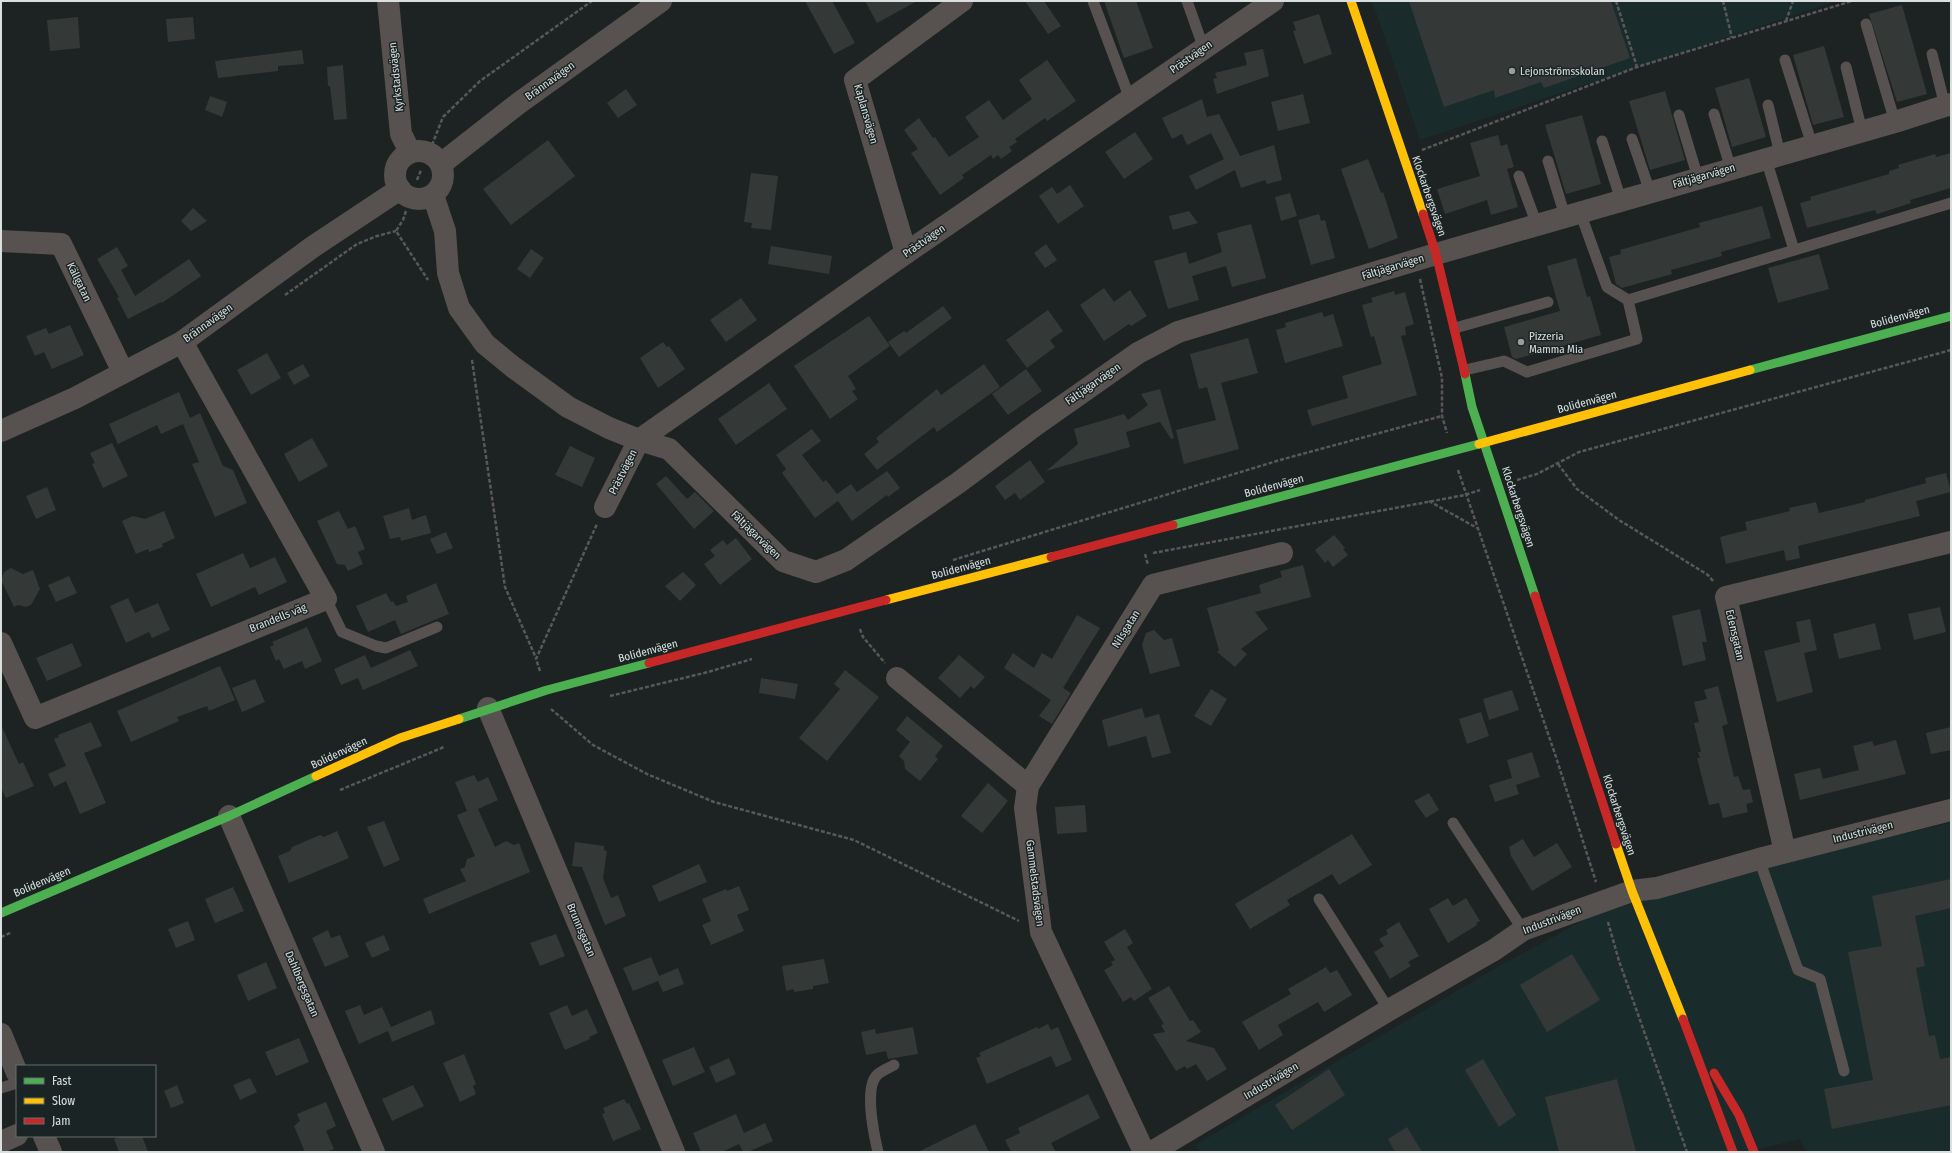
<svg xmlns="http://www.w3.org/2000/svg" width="1952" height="1153" font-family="'Fira Sans Condensed',sans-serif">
<rect width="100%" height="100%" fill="#1d2222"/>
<g fill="#1a2b2b">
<path d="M1372 1H1836L1420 140Z"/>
<path d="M1951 823V1152H1806L1800 1139 1747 1152H1200L1195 1145 1494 969 1593 915 1778 862Z"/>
</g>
<g fill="#343938">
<path d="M805 1H832L855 43 834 54Z"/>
<path d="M865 1H917L877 23Z"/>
<path d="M1025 1H1044L1061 26 1048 34Z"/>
<path d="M1104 1H1136L1153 48 1124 58Z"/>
<path d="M1409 1H1611L1630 58 1544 88 1541 82 1495 98 1494 90 1444 107Z"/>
<path d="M1902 5 1927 94 1897 102 1869 14Z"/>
<path d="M1319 14 1332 54 1304 64 1293 31 1296 30 1293 22Z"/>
<path d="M78 17 80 48 50 51 47 20Z"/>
<path d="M193 17 195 39 168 42 166 19Z"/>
<path d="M1824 46 1844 117 1813 125 1793 55Z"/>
<path d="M1263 49 1269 76 1217 94 1213 79 1217 78 1215 73 1247 65 1244 53Z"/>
<path d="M302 50 304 64 278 66V71L218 78 215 61Z"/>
<path d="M1047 60 1076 101 1047 121 1045 118 1015 139 1017 142 1009 147 1012 151 1001 159 998 155 993 159 991 155 962 175 964 178 940 195 911 153 918 149 904 130 919 118 933 138 935 137 949 157 979 137 965 117 989 100 1003 120 1032 99 1019 80Z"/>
<path d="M343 65 347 119 334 120 330 86H328L327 67Z"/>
<path d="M1749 78 1766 137 1732 147 1715 88Z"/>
<path d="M626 89 637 105 618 118 607 103Z"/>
<path d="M1665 91 1685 160 1650 170 1629 101Z"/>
<path d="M1303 94 1310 123 1278 131 1271 102Z"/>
<path d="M210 96 227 102 222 117 205 110Z"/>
<path d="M1202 99 1207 117 1219 114 1240 156 1274 145 1282 180 1267 184 1265 180 1241 188 1235 170 1196 190 1189 176 1224 159 1211 133 1187 145 1182 134 1172 139 1162 118Z"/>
<path d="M1582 115 1601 184 1566 194 1545 125Z"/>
<path d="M1135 132 1153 159 1124 179 1105 152Z"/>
<path d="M1498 135 1501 146 1507 144 1514 167 1507 169 1518 207 1491 215 1487 200 1445 214 1437 189 1480 176 1470 143Z"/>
<path d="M548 140 575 176 511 225 483 189Z"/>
<path d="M1951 153V188L1910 200 1911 203 1877 214 1875 210 1807 228 1800 203 1811 200 1810 197 1889 174V171L1899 168 1898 165 1935 154 1936 157Z"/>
<path d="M1368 159 1381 193 1383 192 1398 238 1369 249 1341 169Z"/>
<path d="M751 173 778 176 771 230 751 228 752 223 744 222Z"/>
<path d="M1070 185 1084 206 1058 224 1039 196 1052 187 1057 194Z"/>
<path d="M1290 193 1297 216 1281 221 1275 197Z"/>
<path d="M1762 206 1771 238 1721 252 1722 256 1671 270 1672 274 1622 288 1616 284 1609 257 1621 254 1620 250 1700 227 1699 223Z"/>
<path d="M193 208 207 221 191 231 181 221Z"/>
<path d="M1189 211 1198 223 1173 230 1169 216Z"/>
<path d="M1319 214 1321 221 1325 220 1335 258 1311 265 1298 220Z"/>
<path d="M1251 224 1266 278 1232 287 1226 266 1192 276 1199 300 1168 309 1154 261 1186 252 1189 264 1222 252 1217 233Z"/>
<path d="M1046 244 1057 260 1045 268 1034 253Z"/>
<path d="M771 246 832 256 829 274 768 264Z"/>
<path d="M117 247 128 266 121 270 135 296 189 259 201 276 162 303 161 302 128 319 117 298 119 297 97 259Z"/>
<path d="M531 249 544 258 530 278 517 269Z"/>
<path d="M1819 254 1829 289 1778 303 1768 268Z"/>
<path d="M1576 258 1587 297 1590 296 1601 335 1516 359 1512 357 1504 327 1560 311 1547 266Z"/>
<path d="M1104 288 1114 302 1130 290 1147 316 1131 326 1129 324 1104 341 1080 305Z"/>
<path d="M1394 291 1395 295 1405 292 1414 324 1405 327 1406 335 1401 336 1417 395 1312 426 1307 410 1348 398 1342 376 1382 364 1374 336 1371 337 1362 305 1373 302 1371 298Z"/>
<path d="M741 298 757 320 726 342 710 320Z"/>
<path d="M943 306 952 318 899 357 888 342 904 331 906 333Z"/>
<path d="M1048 310 1063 331 1050 340 1055 347 1027 368 1006 340Z"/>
<path d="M1322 312 1324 317 1333 314 1343 346 1285 363 1276 330 1286 327 1285 323Z"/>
<path d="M869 316 890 346 848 376 856 389 852 391 858 399 830 419 794 366Z"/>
<path d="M70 325 84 355 52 369 44 352 35 356 26 336 46 328 49 334Z"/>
<path d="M1248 338 1258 373 1221 383 1239 449 1184 464 1176 430 1216 420 1207 387 1199 389 1190 354Z"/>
<path d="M663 342 667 347 669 346 685 369 658 388 640 358Z"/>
<path d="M267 353 281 378 251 395 237 370Z"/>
<path d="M303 364 310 376 294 385 287 373Z"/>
<path d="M984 364 1000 387 937 432 934 427 877 470 864 454 879 442 876 438 937 389 941 395Z"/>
<path d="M1026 369 1042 391 1008 415 992 394Z"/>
<path d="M769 383 787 409 736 445 718 419Z"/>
<path d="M1160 389 1174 438 1171 439 1160 422 1126 432 1130 447 1046 471 1078 444 1074 429 1124 414 1128 420 1148 405 1141 394Z"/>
<path d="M179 392 190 418 200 413 223 466 233 470 247 503 215 517 192 464 199 462 183 424 161 434 157 425 118 444 109 424Z"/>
<path d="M812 429 821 441 802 455 823 482 826 480 837 494 851 484 857 492 887 471 900 488 888 497 887 495 852 521 838 501 815 518 782 473 786 469 776 455Z"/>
<path d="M312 438 328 466 299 482 284 454Z"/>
<path d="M112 443 128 476 103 488 92 464 95 463 90 453Z"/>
<path d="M570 446 595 458 582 487 555 475Z"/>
<path d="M1030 460 1045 482 1020 500 1015 493 1005 500 995 486Z"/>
<path d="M1946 473 1951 492 1916 501 1920 516 1798 546 1800 558 1786 561 1784 550 1726 564 1720 537 1747 530 1745 522 1790 511 1789 508 1816 502 1819 513 1865 502V500L1926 483 1925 478Z"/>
<path d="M666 476 687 499 695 492 714 511 694 529 656 484Z"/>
<path d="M47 487 56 510 36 519 26 496Z"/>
<path d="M409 508 412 520 426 515 431 533 401 541 400 537 390 539 383 516Z"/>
<path d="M164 511 175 538 162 544 163 547 149 552 148 549 136 554 122 521 133 516 145 519Z"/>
<path d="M339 511 348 529 355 526 365 549 358 552 363 564 348 571 345 565 337 564 317 521Z"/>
<path d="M446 532 453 548 437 554 430 539Z"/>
<path d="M1334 535 1345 548 1343 549 1348 555 1333 567 1328 560 1325 563 1315 550Z"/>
<path d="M736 538 752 559 720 585 704 564 715 556 710 550 723 540 727 545Z"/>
<path d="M243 553 250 568 275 557 287 582 259 595 255 587 211 607 196 574Z"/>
<path d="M1303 565 1311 597 1255 612 1268 629 1241 649 1247 654 1235 667 1217 652 1219 650 1207 608 1261 593 1259 585 1282 577 1280 571Z"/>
<path d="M11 568 23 574 33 570 40 589 31 605 26 607 18 605 14 607 1 580 4 572Z"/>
<path d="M683 572 696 585 680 601 665 586Z"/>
<path d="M69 576 77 593 56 602 48 585Z"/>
<path d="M436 583 449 614 401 634 395 620 368 632 356 606 386 593 391 602 393 601 396 606 408 602 406 596Z"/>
<path d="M128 598 135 613 158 603 170 630 152 638 149 632 126 643 110 606Z"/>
<path d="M1940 607 1946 632 1914 640 1908 614Z"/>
<path d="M1700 609 1707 642H1702L1706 660 1683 666 1672 616Z"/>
<path d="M1077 615 1100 628 1063 688 1071 693 1052 724 1039 716 1051 700 1004 668 1013 653 1034 668 1042 653 1052 659Z"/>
<path d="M1810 619 1817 650 1804 653 1813 692 1777 702 1764 651 1800 642 1796 622Z"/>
<path d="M1875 623 1881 649 1839 659 1833 634Z"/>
<path d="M307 627 322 661 305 669 302 661 284 669 279 659 276 661 270 647 274 645 272 642Z"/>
<path d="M1154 630 1164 640 1172 638 1180 666 1150 674 1142 645 1146 633Z"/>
<path d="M72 643 82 666 47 681 36 658Z"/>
<path d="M410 650 418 666 363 690 358 678 341 685 334 669 365 655 371 668Z"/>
<path d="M959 655 985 677 974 689 971 686 960 698 938 678Z"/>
<path d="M220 666 235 700 209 711 207 706 177 717 179 721 131 742 117 711Z"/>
<path d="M845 670 879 697 827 761 799 738 840 689 834 684Z"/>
<path d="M761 678 798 684 795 699 759 693Z"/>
<path d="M255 679 265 702 242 712 232 688Z"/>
<path d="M1718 686 1728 724 1722 726 1734 777 1738 776 1743 790 1750 789 1753 802 1746 804 1748 812 1723 818 1719 803 1709 805 1697 758H1700L1698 752H1701L1694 723 1699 722 1694 702 1707 699 1704 690Z"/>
<path d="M1211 689 1227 699 1211 726 1194 716Z"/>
<path d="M1512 690 1519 710 1489 720 1483 699Z"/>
<path d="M1142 708 1145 718 1159 714 1171 753 1152 758 1146 736 1108 747 1102 720Z"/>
<path d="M1481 712 1489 736 1467 744 1459 719Z"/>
<path d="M907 716 943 746 935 756 938 759 920 781 905 769 904 761 899 756 910 742 896 730Z"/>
<path d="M91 722 102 746 84 753 106 803 80 814 66 781 54 787 48 774 66 766 54 739 59 737 58 735Z"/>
<path d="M1 725 19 764 23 762 34 786 6 798 1 788Z"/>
<path d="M1951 727V750L1931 754 1926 733Z"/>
<path d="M1896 740 1906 774 1800 800 1794 774 1820 768 1823 779 1859 770 1853 746 1872 741 1874 746Z"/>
<path d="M1532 752 1540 777 1516 785 1519 794 1495 802 1489 785 1512 778 1507 760Z"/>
<path d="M474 775 478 782 488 777 498 800 478 809 495 847 506 841 514 845 519 843 530 872 429 914 423 899 466 881 460 869 465 867 467 859 475 856 457 815 467 811 455 782Z"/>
<path d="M988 783 1008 801 982 833 961 816Z"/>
<path d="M1429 793 1439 810 1426 818 1414 801Z"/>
<path d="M1085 805 1087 832 1057 834 1055 807Z"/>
<path d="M384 821 400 860 384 867 367 827Z"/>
<path d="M337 831 349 858 289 883 278 856 290 851 292 847 320 835 324 837Z"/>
<path d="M1352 834 1372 865 1339 885 1332 874 1287 900 1290 905 1250 929 1235 904Z"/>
<path d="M1523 839 1534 857 1557 843 1572 867 1532 891 1511 856 1509 847Z"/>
<path d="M575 842 604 846V850L607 851 603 878 611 898 618 895 626 916 605 925 582 867 572 866Z"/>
<path d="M699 864 707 882 659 902 652 886Z"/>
<path d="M1951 879V908L1915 916 1925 966 1916 968 1929 1036 1935 1035 1940 1059 1951 1057V1105L1832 1129 1824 1089 1873 1080 1848 952 1882 946 1872 896Z"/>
<path d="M739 886 749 910 737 915 744 931 711 945 702 925 711 921 702 899 726 889 727 891Z"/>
<path d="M233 887 244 911 215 923 205 899Z"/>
<path d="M1448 898 1453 906 1466 898 1480 921 1476 923 1477 925 1448 943 1429 909Z"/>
<path d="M188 921 195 940 176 948 168 929Z"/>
<path d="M1399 922 1419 956 1408 962 1411 966 1390 979 1374 952 1384 946 1379 939 1388 934 1386 930Z"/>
<path d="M1125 929 1133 943 1127 947 1152 989 1134 1001 1131 997 1123 1002 1104 970 1113 965 1111 962 1115 960 1104 942Z"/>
<path d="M328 930 331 938 340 935 349 957 325 967 312 938Z"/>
<path d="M556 934 565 956 540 966 530 943Z"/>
<path d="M384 935 390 950 372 958 365 943Z"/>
<path d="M1572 954 1600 1000 1547 1032 1520 985Z"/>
<path d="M651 957 659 976 678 968 684 984 663 992 658 981 633 991 623 968Z"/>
<path d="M824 959 829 983 813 986V989L794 992V989L786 991 782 966Z"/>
<path d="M266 962 277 988 248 1001 237 975Z"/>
<path d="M1326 967 1330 973 1337 970 1352 995 1324 1012 1318 1002 1278 1025 1283 1035 1259 1050 1242 1022 1291 994 1288 989Z"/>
<path d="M1169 986 1190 1021 1193 1020 1201 1032 1186 1041 1214 1048 1227 1069 1207 1081 1196 1064 1187 1069 1185 1066 1176 1071 1153 1034 1165 1032 1161 1025 1164 1024 1148 998Z"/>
<path d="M360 1005 364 1015 382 1007 391 1027 431 1010 435 1024 392 1042 388 1031 359 1044 345 1011Z"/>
<path d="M567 1005 572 1016 587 1009 598 1033 589 1037 590 1039 565 1050 549 1013Z"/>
<path d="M1048 1024 1051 1030 1058 1027 1072 1060 1056 1067 1051 1056 987 1084 976 1058 981 1056 979 1053 1037 1027 1038 1029Z"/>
<path d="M913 1027 918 1054 888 1059 886 1051 866 1055 861 1032 875 1029 876 1034Z"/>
<path d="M299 1038 309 1062 276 1076 265 1052Z"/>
<path d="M694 1047 705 1072 673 1086 662 1060Z"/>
<path d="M464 1054 476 1084 473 1086 476 1094 460 1102 443 1063Z"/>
<path d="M729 1058 736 1074 716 1083 709 1067Z"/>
<path d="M1483 1059 1516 1115 1499 1127 1465 1070Z"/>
<path d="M1329 1069 1345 1095 1292 1130 1275 1105Z"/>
<path d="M250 1078 257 1092 240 1100 233 1085Z"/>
<path d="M1617 1079 1636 1152H1559L1545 1097Z"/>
<path d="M177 1085 184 1103 171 1108 164 1091Z"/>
<path d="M413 1085 424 1106 392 1121 382 1099Z"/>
<path d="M1088 1094 1100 1118 1051 1143 1056 1152H1011L1005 1140 1020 1133 1018 1128Z"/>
<path d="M624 1099 627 1104 629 1103 641 1129 613 1141 602 1114 605 1113 603 1108Z"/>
<path d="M326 1102 336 1126 326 1131 334 1149 326 1152H305L294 1126 300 1121 297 1114Z"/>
<path d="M736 1114 744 1133 765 1123 773 1141 748 1152H743L739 1144 722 1152H701L693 1133Z"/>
<path d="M975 1124 989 1152H918Z"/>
<path d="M1407 1127 1422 1152H1395L1388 1139Z"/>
<path d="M123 1136H142L148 1152H119L114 1139Z"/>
</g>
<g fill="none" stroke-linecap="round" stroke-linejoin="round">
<g stroke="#585857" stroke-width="2.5" stroke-dasharray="4 2" stroke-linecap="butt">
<path d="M1616 1 1637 67"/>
<path d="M1723 1 1732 38"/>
<path d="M1786 21 1793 1"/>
<path d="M432 145 443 117 480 81 592 1"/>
<path d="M1422 150 1637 67 1852 1"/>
<path d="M417 180 421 170"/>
<path d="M406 211 403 220 396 231 428 280"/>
<path d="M1420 279 1442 378V416L1447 433"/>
<path d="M285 295 357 244 377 236 396 231"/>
<path d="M472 360 505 587 536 658"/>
<path d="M1558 464 1577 489 1619 520 1708 575 1713 581"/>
<path d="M1458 470 1555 754 1596 882"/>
<path d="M1517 480 1537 474 1579 452 1951 350"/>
<path d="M1429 501 1477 528"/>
<path d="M1153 553 1465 495 1480 490"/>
<path d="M1145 554 1148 565"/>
<path d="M953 560 1280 460 1442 416"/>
<path d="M860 629 863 637 885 663"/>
<path d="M540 671 536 659 597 524"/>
<path d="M610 696 708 672 752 659"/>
<path d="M551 709 593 745 647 774 714 802 854 840 1019 921"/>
<path d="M340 790 444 747"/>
<path d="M1608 922 1619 961 1687 1152"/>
<path d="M1 937 12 932"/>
</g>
<g stroke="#575250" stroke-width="11">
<path d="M1093 1 1130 99"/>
<path d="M1187 1 1204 49"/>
<path d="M1866 24 1895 122"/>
<path d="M1932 54 1945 106"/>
<path d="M1785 60 1812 145"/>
<path d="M1846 67 1862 131"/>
<path d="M1768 105 1780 154"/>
<path d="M1714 114 1731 169"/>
<path d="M1679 115 1698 178"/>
<path d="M1632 139 1650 192"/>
<path d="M1602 141 1621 200"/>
<path d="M1766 159 1794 250"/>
<path d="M1548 161 1565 216"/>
<path d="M1519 176 1537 225"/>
<path d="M1580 212 1607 287 1628 300 1951 203"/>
<path d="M1455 328 1548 302"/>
<path d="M1465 370 1504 361 1527 372 1637 339 1628 300"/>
<path d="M326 599 342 632 376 646 386 648 437 627"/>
<path d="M1453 823 1523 930"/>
<path d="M1759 859 1798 970 1820 979 1844 1071"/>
<path d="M1319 899 1389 1010"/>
<path d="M1 1088 17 1083"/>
<path d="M878 1152C874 1135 864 1088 877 1075 881 1071 889 1068 894 1065"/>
</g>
<g stroke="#575250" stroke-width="22">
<path d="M388 1 401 134 410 152"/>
<circle cx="419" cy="175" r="24"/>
<path d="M441 164 519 103 661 1"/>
<path d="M433 195 445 231 448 273 459 308 485 344 513 367 568 407 609 428 639 440 669 449 783 561 816 572 846 560 958 483 1037 424 1138 353 1178 332 1436 254 1895 122 1951 104"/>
<path d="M1 241 61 244 123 372"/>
<path d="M906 253 855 80 962 1"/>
<path d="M1 431 75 398 182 342 314 246 400 189"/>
<path d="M605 507 639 440 906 253 1273 1"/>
<path d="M1 643 35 718 326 599 182 342"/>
<path d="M897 678 1028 786 1025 808 1041 932 1144 1152"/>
<path d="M488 708 674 1152"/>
<path d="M1028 786 1153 585 1282 553"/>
<path d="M229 816 374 1152"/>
<path d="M1785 852 1726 597 1951 542"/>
<path d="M1 1034 17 1073"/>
<path d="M44 1136 51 1152"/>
<path d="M1 1142 17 1135"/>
<path d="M1152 1152 1389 1010 1494 950 1523 930 1632 891 1657 888 1759 859 1951 810"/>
</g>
<g stroke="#4caf50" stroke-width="9">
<path d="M1750 370 1951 316"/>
<path d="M1465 374 1472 407 1535 596"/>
<path d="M1173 525 1479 444"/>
<path d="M459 719 547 690 649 663"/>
<path d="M1 913 229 816 316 776"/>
</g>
<g stroke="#ffc107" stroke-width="9">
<path d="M1351 1 1423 214"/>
<path d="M1479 444 1750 370"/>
<path d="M886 600 1051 557"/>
<path d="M316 776 400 738 459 719"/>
<path d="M1616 844 1632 891 1683 1019"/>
</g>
<g stroke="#c62828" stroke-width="9">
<path d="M1423 214 1436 254 1465 374"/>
<path d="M1051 557 1173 525"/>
<path d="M1535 596 1616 844"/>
<path d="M649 663 886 600"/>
<path d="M1683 1019 1733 1152"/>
<path d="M1714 1073 1739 1115 1754 1152"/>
</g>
</g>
<g fill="#989e9d" stroke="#1b2424" stroke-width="1.5">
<circle cx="1512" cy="71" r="4"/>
<circle cx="1521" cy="342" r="4"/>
</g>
<g text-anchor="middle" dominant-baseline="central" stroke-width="3" stroke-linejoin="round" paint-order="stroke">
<g font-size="11" fill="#dae0df" stroke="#1b2424">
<text transform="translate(1191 57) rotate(-35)">Prästvägen</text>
<text transform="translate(396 77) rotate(-96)">Kyrkstadsvägen</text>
<text transform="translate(550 81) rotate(-36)">Brännavägen</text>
<text transform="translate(866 114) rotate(74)">Kaplansvägen</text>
<text transform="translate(1704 176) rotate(-16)">Fältjägarvägen</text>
<text transform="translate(1429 196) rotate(71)">Klockarbergsvägen</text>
<text transform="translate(924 241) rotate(-35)">Prästvägen</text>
<text transform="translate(1393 267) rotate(-17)">Fältjägarvägen</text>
<text transform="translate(79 282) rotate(64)">Källgatan</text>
<text transform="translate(1900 317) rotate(-15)">Bolidenvägen</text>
<text transform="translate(208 323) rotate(-36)">Brännavägen</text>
<text transform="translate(1093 384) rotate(-35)">Fältjägarvägen</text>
<text transform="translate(1587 402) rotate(-15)">Bolidenvägen</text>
<text transform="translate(623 472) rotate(-63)">Prästvägen</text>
<text transform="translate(1274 486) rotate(-15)">Bolidenvägen</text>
<text transform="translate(1518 507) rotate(72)">Klockarbergsvägen</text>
<text transform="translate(756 535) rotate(44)">Fältjägarvägen</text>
<text transform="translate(961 568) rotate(-15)">Bolidenvägen</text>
<text transform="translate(278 618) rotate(-22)">Brandells väg</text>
<text transform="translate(1126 629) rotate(-58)">Nilsgatan</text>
<text transform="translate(1735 635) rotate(77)">Edensgatan</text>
<text transform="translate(648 651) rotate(-15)">Bolidenvägen</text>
<text transform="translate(339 753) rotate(-25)">Bolidenvägen</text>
<text transform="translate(1619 815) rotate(72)">Klockarbergsvägen</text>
<text transform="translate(1863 832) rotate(-14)">Industrivägen</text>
<text transform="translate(42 882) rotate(-23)">Bolidenvägen</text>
<text transform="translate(1035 883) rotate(83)">Gammelstadsvägen</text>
<text transform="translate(1552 920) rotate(-21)">Industrivägen</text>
<text transform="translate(581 930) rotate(67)">Brunnsgatan</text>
<text transform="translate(302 984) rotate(67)">Dahlbergsgatan</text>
<text transform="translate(1271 1081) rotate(-31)">Industrivägen</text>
</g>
<g font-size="11" fill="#dae0df" stroke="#1b2424" text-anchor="start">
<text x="1520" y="71">Lejonströmsskolan</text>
<text x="1529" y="336">Pizzeria<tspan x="1529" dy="13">Mamma Mia</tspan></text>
</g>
</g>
<rect width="1952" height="1153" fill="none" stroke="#dae0df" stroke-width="4"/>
<rect x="16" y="1065" width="140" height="72" fill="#1b2424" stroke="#676f6f"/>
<rect x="24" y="1078" width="20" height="6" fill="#4caf50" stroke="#676f6f"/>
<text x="52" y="1085" font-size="12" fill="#dae0df">Fast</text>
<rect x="24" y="1098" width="20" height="6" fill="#ffc107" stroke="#676f6f"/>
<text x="52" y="1105" font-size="12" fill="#dae0df">Slow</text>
<rect x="24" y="1118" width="20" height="6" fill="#c62828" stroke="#676f6f"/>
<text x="52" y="1125" font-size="12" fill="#dae0df">Jam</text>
</svg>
